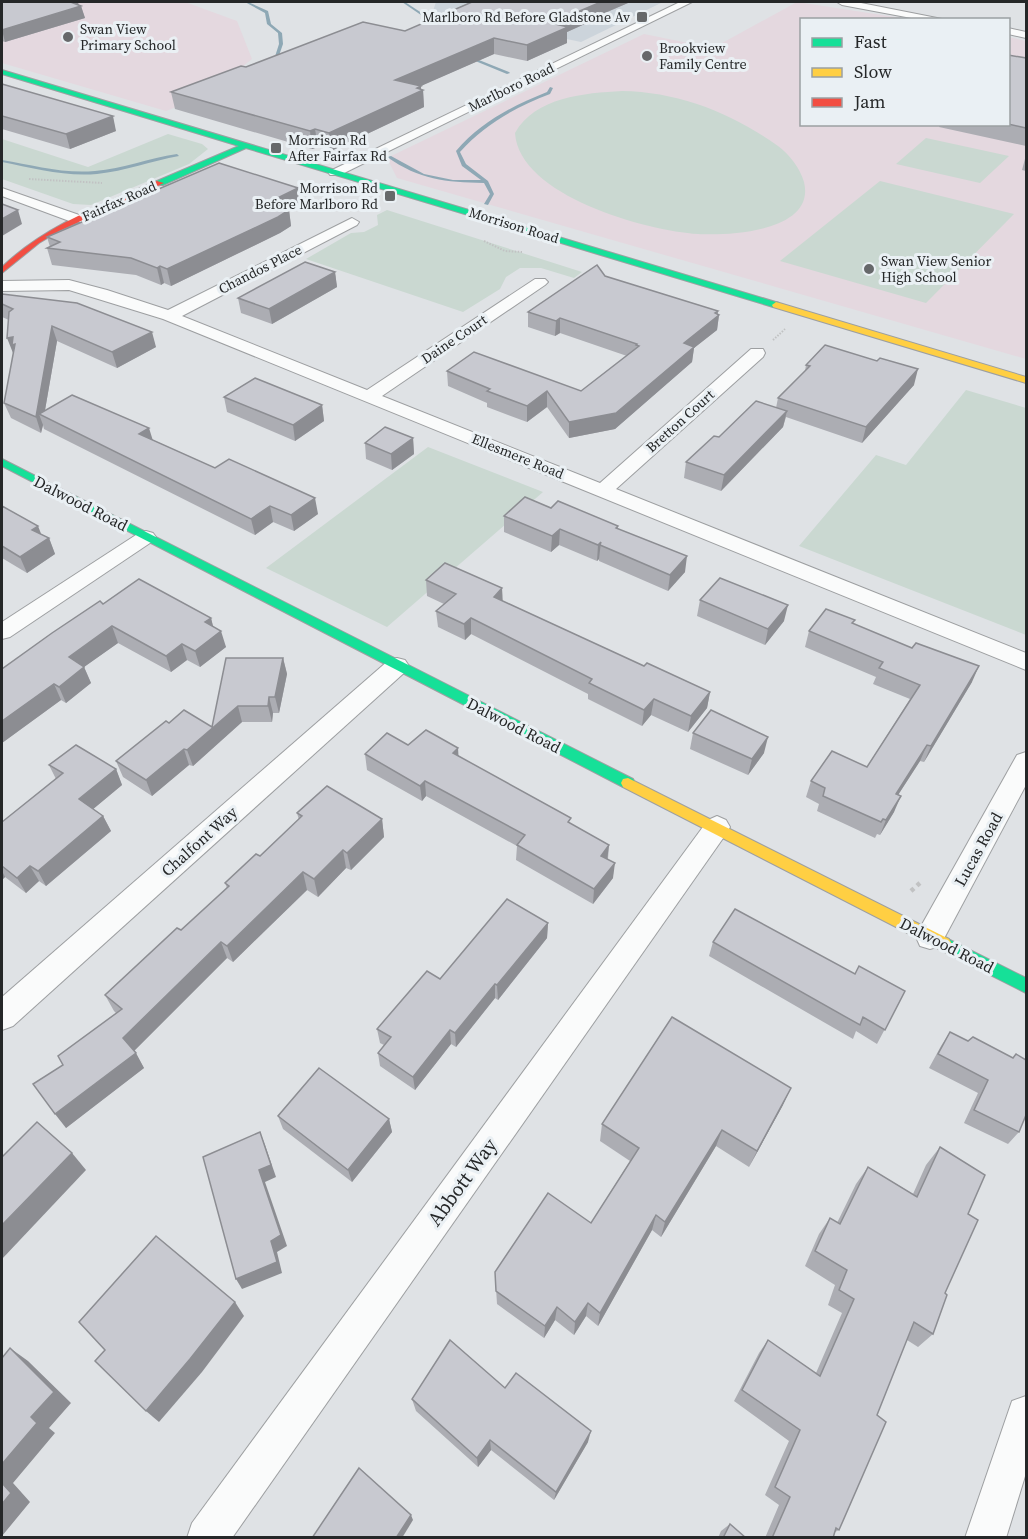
<svg xmlns="http://www.w3.org/2000/svg" width="1028" height="1539" font-family="'Source Serif 4',serif">
<rect width="100%" height="100%" fill="#dfe2e5"/>
<path fill="#ccd4db" d="M436 2H663L581 42 433 11Z"/>
<g fill="#e4d8df">
<path d="M2 2H185L237 21 252 59 243 66 248 80 166 111 2 63Z"/>
<path d="M797 2 908 19 802 20V124H1008L1009 37 1026 41V359L397 178 387 158 644 34 713 48Z"/>
</g>
<g fill="#cad8d1">
<path d="M622 91C679 92 732 113 778 146 789 154 800 168 804 182 816 231 731 236 698 234 647 231 519 196 515 133 535 97 585 93 622 91Z"/>
<path d="M168 134 202 144 208 149 189 164 91 205 73 204 2 179V139L88 167Z"/>
<path d="M926 138 1009 156 980 183 896 164Z"/>
<path d="M880 181 1014 214 926 303 780 261Z"/>
<path d="M387 210 582 272 574 278 541 268H520L506 277 500 289 463 312 306 259 351 233 364 232 378 225 377 215Z"/>
<path d="M966 390 1026 408V635L799 546 876 455 906 465Z"/>
<path d="M428 447 543 492 387 627 266 568Z"/>
</g>
<g fill="none" stroke-linecap="round" stroke-linejoin="round">
<g fill="#8ea8b5" fill-rule="evenodd">
<path d="M245 2H248L268 11 271 24 282 33 283 44 275 67 272 66 279 44 278 33 267 24 265 13Z"/>
<path d="M402 2H405L443 27 440 28Z"/>
<path d="M469 56 509 72 510 73 507 74 468 58Z"/>
<path d="M550 87 553 88 550 94C516 107 485 124 460 152L466 164 488 181 494 194 488 205 484 204 490 194 484 183C445 182 420 180 387 157L391 156 424 174 453 180H481L462 166 456 151C481 122 512 106 547 92Z"/>
<path d="M342 135 368 144V145L364 146 340 137Z"/>
<path d="M177 154 179 156C152 161 125 171 97 174 65 177 33 168 2 162V160C33 165 63 174 95 171 123 169 149 158 177 154Z"/>
</g>
<defs>
<g id="street">
<path d="M680 2H692L340 175H330L328 172Z"/>
<path d="M837 2H856L947 20H922L842 5Z"/>
<path d="M1008 28 1026 32V38L1008 34Z"/>
<path d="M2 188 82 216 84 219 82 222H72L2 196Z"/>
<path d="M352 218 359 222 357 225 182 316 367 390 535 279H545L548 282 545 285 382 396 600 483 751 349H763L765 353 763 357 616 489 1026 653V670L163 319 69 290 2 291V281L69 280 107 290 168 310Z"/>
<path d="M146 531 153 533 156 537 153 541 10 637 2 639V622L139 533Z"/>
<path d="M397 658 405 660 409 666 405 672 13 1026 2 1030V997L389 660Z"/>
<path d="M1026 752V785L940 946 930 949 920 946 916 937 920 928 1017 755Z"/>
<path d="M717 816 726 820 730 827 726 834 232 1538H187L192 1523 708 820Z"/>
<path d="M1026 1396V1473L1006 1538H965L1012 1401Z"/>
</g>
<g id="fast">
<path d="M2 70 779 303 780 305 773 307 246 148 163 185H157V181L239 146 2 74Z"/>
<path d="M2 459 633 779 635 783 633 787H623L2 466Z"/>
<path d="M944 937 1026 978V993L939 949 936 944 939 939Z"/>
</g>
<g id="slow">
<path d="M776 302 1026 377V383L773 307 772 305Z"/>
<path d="M628 778 949 939 952 944 949 949 944 951 939 949 623 787 621 783 623 779Z"/>
</g>
<path id="jam" d="M157 181 164 183 59 231 39 243 2 273V267C46 225 102 205 157 181Z"/>
</defs>
<use href="#street" stroke="#9d9fa1" stroke-width="2"/>
<use href="#fast" stroke="#9d9fa1" stroke-width="2"/>
<use href="#slow" stroke="#9d9fa1" stroke-width="2"/>
<use href="#jam" stroke="#9d9fa1" stroke-width="2"/>
<g stroke="#c1c2c3" stroke-width="2" stroke-dasharray="1.5 1.5" stroke-linecap="butt">
<path d="M29 179 102 183"/>
<path d="M484 241 505 251 522 252"/>
<path d="M773 340 785 329"/>
</g>
<path stroke="#c1c2c3" stroke-width="4.5" stroke-dasharray="4 4" stroke-linecap="butt" d="M911 891 921 882"/>
<use href="#street" fill="#fafbfb" fill-rule="evenodd"/>
<use href="#fast" fill="#16e098" fill-rule="evenodd"/>
<use href="#slow" fill="#ffcf43" fill-rule="evenodd"/>
<use href="#jam" fill="#f24e42" fill-rule="evenodd"/>
</g>
<g fill="#acadb3">
<path d="M2 2 79 5 81 6 85 18 5 42 2 41Z"/>
<path d="M467 2H628V3L607 12V14L567 32V43L527 61 494 54 420 86 421 90H423L424 107 331 151 318 147 312 149 175 109 171 92 246 67 405 31 471 2Z"/>
<path d="M1026 58V146L939 127 940 124H1008Z"/>
<path d="M2 84 116 131 70 149 2 129Z"/>
<path d="M1026 155V171L1022 170Z"/>
<path d="M300 204 289 210 291 226 280 233 171 286 164 283 161 285 136 275 52 265 47 248 50 247 47 237Z"/>
<path d="M335 272 337 287 272 324 241 313 238 298Z"/>
<path d="M605 276 718 311 717 314 719 315 717 330 694 348 692 362 615 429 569 438 547 407 527 422 487 407V403L448 386 447 371 581 391 627 356 560 333 555 336 528 327V312Z"/>
<path d="M2 294 156 347 117 368 57 341 45 410 153 440 318 514 294 531 273 522 255 535 44 429 43 425 41 433 11 418 4 403 14 353H13L9 320 2 317Z"/>
<path d="M806 365 914 385 862 443 786 417 783 427 721 491 684 478 686 462 719 437 776 408 778 398 805 371Z"/>
<path d="M224 397 322 405 324 421 295 441 227 412Z"/>
<path d="M413 438 414 454 392 470 366 459 365 443Z"/>
<path d="M2 506 41 534 49 538 55 554 27 573 2 558Z"/>
<path d="M551 508 618 526V529L685 572 668 591 599 561V559L597 561 559 545 551 552 504 532V516Z"/>
<path d="M426 580 503 601 644 666 710 692 707 708 688 732 651 715 642 726 588 699V694L471 634 465 640 438 627 436 611 444 604 427 596Z"/>
<path d="M700 600 784 621 765 645 697 616Z"/>
<path d="M103 604 211 618 213 627 226 647 200 667 187 660 171 672 118 643 84 667 91 683 66 703 61 700 2 743V669Z"/>
<path d="M853 624 972 682 924 762 920 761 898 795 894 812 880 835 877 834 875 838 817 811 819 804 806 797 811 781 867 767 910 699 873 684 876 677 805 647 809 631Z"/>
<path d="M283 658 287 674 279 713H273L272 722H242L193 766 189 765 152 796 123 777 116 761 169 723 212 727Z"/>
<path d="M693 733 764 753 748 775 690 749Z"/>
<path d="M458 748V756L571 824 609 845 608 859 613 878 593 904 516 860 517 846 426 796 422 801 367 770 365 754Z"/>
<path d="M49 765 116 769 122 785 93 809 103 816 111 831 46 886 39 881 26 893 5 877 2 880V822L56 779Z"/>
<path d="M297 813 382 819 384 837 351 870 346 868 318 897 307 890 233 962 227 958 134 1051 144 1068 66 1128 63 1065 116 1013 114 1011 105 995 181 930 227 888 225 883 260 856 299 820Z"/>
<path d="M548 923 547 938 498 1000 495 998 456 1047 451 1044 415 1090 380 1066 378 1053 384 1045 380 1043 377 1029 440 979Z"/>
<path d="M713 942 855 974 905 991 877 1044 856 1031 853 1039 709 956Z"/>
<path d="M950 1032 968 1041 1013 1058 1019 1132 1008 1144 964 1123 978 1093 929 1068 941 1046Z"/>
<path d="M783 1105 749 1167 716 1146 661 1237 652 1230 598 1326 586 1316 574 1335 555 1320 544 1338 497 1304 495 1272 591 1223 630 1161 600 1141 602 1124Z"/>
<path d="M278 1116 389 1119 392 1132 352 1182 283 1129Z"/>
<path d="M940 1147 968 1214 933 1334 918 1347 907 1340 877 1415 839 1530 835 1532 833 1538H765L779 1505 765 1495 789 1441 734 1401 759 1353 768 1340 816 1373 842 1313 828 1305 835 1285 805 1266 819 1234 830 1218 837 1223 856 1184 868 1167 913 1194 926 1165Z"/>
<path d="M505 1388 588 1442 554 1500 491 1450 478 1467 416 1411 412 1399Z"/>
<path d="M730 1524 746 1538H718L721 1531Z"/>
</g>
<g fill="#8c8d92">
<path d="M78 2 79 6H81L85 18 5 42 2 30Z"/>
<path d="M601 2H628V3L607 12V14L567 32V43L527 61V45L551 23Z"/>
<path d="M494 38V54L396 97 395 80Z"/>
<path d="M421 86V91L423 90 424 107 331 151 329 133Z"/>
<path d="M113 116 116 131 70 149 66 134Z"/>
<path d="M315 129 318 147 312 149 310 131Z"/>
<path d="M298 188 300 204 270 219 267 203Z"/>
<path d="M18 210 22 224 2 236V219Z"/>
<path d="M289 210 291 226 280 233 171 286 167 269Z"/>
<path d="M160 266 164 283 161 285 157 268Z"/>
<path d="M335 272 337 287 272 324 269 309Z"/>
<path d="M718 311 717 317 719 315 717 330 694 348 692 362 615 429 569 438V422L684 343Z"/>
<path d="M560 318V333L555 336 556 321Z"/>
<path d="M52 326 57 341 44 416 39 414 43 425 41 433 36 417Z"/>
<path d="M152 332 156 347 117 368 112 352Z"/>
<path d="M13 337 19 352 13 353 7 338Z"/>
<path d="M918 369 914 385 862 443 866 427Z"/>
<path d="M547 391V407L527 422V406Z"/>
<path d="M322 405 324 421 295 441 293 425Z"/>
<path d="M787 411 783 427 721 491 724 475Z"/>
<path d="M149 428 154 444 139 434Z"/>
<path d="M413 438 414 454 392 470 391 454Z"/>
<path d="M315 498 318 514 294 531 291 515Z"/>
<path d="M270 506 273 522 255 535 251 519Z"/>
<path d="M38 526 44 541 49 538 55 554 27 573 20 557 32 530Z"/>
<path d="M560 529 559 545 551 552 552 536Z"/>
<path d="M601 542 599 559 597 561 598 545Z"/>
<path d="M687 556 685 572 668 591 670 575Z"/>
<path d="M502 588 503 605 494 597Z"/>
<path d="M788 605 784 621 765 645 768 629Z"/>
<path d="M211 618 215 634 205 622Z"/>
<path d="M471 618V634L465 640 464 624Z"/>
<path d="M112 626 118 643 84 667 91 683 66 703 59 687 69 657Z"/>
<path d="M221 631 226 647 200 667 195 651Z"/>
<path d="M182 644 187 660 171 672 166 656Z"/>
<path d="M283 658 287 674 279 713 275 697Z"/>
<path d="M979 666 972 682 924 762 931 746Z"/>
<path d="M54 684 61 700 2 743V721Z"/>
<path d="M710 692 707 708 688 732 691 716Z"/>
<path d="M269 697 273 713 272 722 268 706Z"/>
<path d="M654 699 651 715 642 726 644 710Z"/>
<path d="M238 706 242 722 193 766 187 750Z"/>
<path d="M768 737 764 753 748 775 752 759Z"/>
<path d="M927 745 920 761 889 809 896 794Z"/>
<path d="M458 748 459 764 453 753Z"/>
<path d="M184 749 189 765 152 796 146 780Z"/>
<path d="M116 769 122 785 86 815 79 799Z"/>
<path d="M425 781 426 796 422 801 420 786Z"/>
<path d="M901 796 894 812 880 835 886 820Z"/>
<path d="M103 816 111 831 46 886 38 871Z"/>
<path d="M382 819 384 837 351 870 347 853Z"/>
<path d="M609 845 607 861 601 856Z"/>
<path d="M343 850 346 868 318 897 314 879Z"/>
<path d="M615 863 613 878 593 904 594 889Z"/>
<path d="M30 866 39 881 26 893 17 878Z"/>
<path d="M2 871 5 877 2 880Z"/>
<path d="M303 872 307 890 233 962 227 946Z"/>
<path d="M548 923 547 938 498 1000 497 985Z"/>
<path d="M221 942 227 958 132 1053 123 1038Z"/>
<path d="M495 984V998L456 1047 455 1033Z"/>
<path d="M450 1030 451 1044 415 1090 413 1077Z"/>
<path d="M136 1053 144 1068 66 1128 55 1114Z"/>
<path d="M791 1088 783 1105 749 1167 757 1151Z"/>
<path d="M389 1119 392 1132 352 1182 348 1170Z"/>
<path d="M722 1130 716 1146 661 1237 665 1222Z"/>
<path d="M260 1132 265 1145 276 1177 265 1182 287 1246 277 1252 282 1273 242 1289 236 1279 271 1241 259 1170Z"/>
<path d="M72 1153 86 1170 2 1259V1225Z"/>
<path d="M656 1215 652 1230 598 1326 600 1313Z"/>
<path d="M235 1302 244 1316 202 1372 159 1422 146 1411Z"/>
<path d="M588 1303 586 1316 574 1335 575 1322Z"/>
<path d="M557 1307 555 1320 544 1338 545 1326Z"/>
<path d="M10 1348 28 1361 71 1403 49 1428 55 1433 13 1483 30 1502 2 1536V1464L31 1417Z"/>
<path d="M591 1431 588 1442 554 1500 556 1492Z"/>
<path d="M490 1440 491 1450 478 1467 477 1458Z"/>
<path d="M411 1515 413 1520 402 1538H396Z"/>
</g>
<g fill="#c8c9d0" stroke="#8c8d92" stroke-width="1.5">
<path d="M2 2H78L73 3 81 6 2 30Z"/>
<path d="M472 2H601L551 23 568 27 527 45 494 38 395 80 421 86 417 88 423 90 329 133 315 129 310 131 171 92 241 66 246 67 363 22 405 31Z"/>
<path d="M1008 55 1026 58V128L1008 124Z"/>
<path d="M2 84 113 116 66 134 2 116Z"/>
<path d="M219 163 298 188 267 203 289 210 278 217 167 269 160 266 157 268 131 258 47 248 60 242 47 237Z"/>
<path d="M2 204 18 210 2 219Z"/>
<path d="M305 262 335 272 269 309 238 298Z"/>
<path d="M597 265 605 276 718 311 715 313 719 315 684 343 694 347 616 413 569 422 547 391 527 406 487 391 490 389 447 371 474 352 581 391 639 346 636 345 637 344 560 318 556 321 528 312Z"/>
<path d="M2 294 77 303 152 332 112 352 52 326 36 417 4 403 15 344 12 345 13 337 7 338 9 312 13 309 2 304Z"/>
<path d="M825 345 877 361 880 358 918 369 866 427 778 398 810 366 806 365Z"/>
<path d="M255 378 322 405 293 425 224 397Z"/>
<path d="M72 395 149 428 139 434 215 468 229 459 315 498 291 515 270 506 251 519 39 414Z"/>
<path d="M756 401 787 411 724 475 686 462 714 436 719 437Z"/>
<path d="M385 427 413 438 391 454 365 443Z"/>
<path d="M525 497 551 508 558 501 618 526 616 528 687 556 670 575 600 545 601 542 598 545 560 529 552 536 504 516Z"/>
<path d="M2 506 38 526 32 530 49 538 20 557 2 546Z"/>
<path d="M445 563 502 588 494 597 644 666 647 663 710 692 691 716 654 699 644 710 589 683 592 679 471 618 464 624 436 611 456 594 426 580Z"/>
<path d="M720 578 788 605 768 629 700 600Z"/>
<path d="M139 579 211 618 205 622 221 631 195 651 182 644 166 656 112 626 69 657 84 667 59 687 54 684 2 721V669L52 633 100 601 103 604Z"/>
<path d="M826 609 855 620 852 623 912 648 916 643 979 666 931 746 927 745 896 794 901 796 886 820 883 819 881 822 823 796 825 788 811 781 832 751 867 767 920 685 879 668 883 662 809 631Z"/>
<path d="M226 658H283L275 697H269L268 706H238L187 750 184 749 146 780 116 761 166 721 169 723 184 710 212 727Z"/>
<path d="M711 710 768 737 752 759 693 733Z"/>
<path d="M426 730 458 748 453 753 571 818 568 822 609 845 601 856 615 863 594 889 517 845 525 835 425 781 420 786 365 754 387 733 408 745Z"/>
<path d="M76 745 116 769 79 799 103 816 38 871 30 866 17 878 2 866V822L63 773 49 765Z"/>
<path d="M327 786 382 819 347 853 343 850 314 879 303 872 227 946 221 942 123 1038 136 1053 55 1114 33 1084 63 1065 58 1056 122 1009 105 995 177 928 181 930 229 886 225 883 256 854 260 856 302 816 297 813Z"/>
<path d="M507 899 548 923 497 985 495 984 455 1033 450 1030 413 1077 378 1053 391 1037 377 1029 427 971 440 979Z"/>
<path d="M735 909 855 974 859 966 905 991 885 1030 863 1017 860 1025 713 942Z"/>
<path d="M672 1017 791 1088 757 1151 722 1130 665 1222 656 1215 600 1313 588 1303 575 1322 557 1307 545 1326 496 1291 495 1272 548 1193 591 1223 639 1148 602 1124Z"/>
<path d="M950 1032 968 1041 973 1037 1013 1058 1016 1054 1026 1060V1115L1019 1132 974 1110 988 1080 938 1054Z"/>
<path d="M319 1068 389 1119 348 1170 278 1116Z"/>
<path d="M37 1122 72 1153 2 1225V1157Z"/>
<path d="M260 1132 271 1165 259 1170 281 1235 271 1241 277 1262 236 1279 203 1157Z"/>
<path d="M940 1147 985 1175 968 1214 978 1220 945 1293 947 1295 933 1334 914 1322 877 1415 886 1422 839 1530 836 1528 833 1538H772L790 1497 775 1487 800 1430 742 1390 768 1340 820 1376 854 1299 839 1290 847 1270 815 1251 830 1218 840 1224 868 1167 917 1197Z"/>
<path d="M156 1236 235 1302 190 1359 146 1411 95 1361 105 1350 79 1322Z"/>
<path d="M450 1340 505 1388 516 1373 591 1431 556 1492 490 1440 477 1458 412 1399Z"/>
<path d="M10 1348 54 1392 31 1417 37 1423 2 1464V1358Z"/>
<path d="M359 1468 411 1515 396 1538H312Z"/>
<path d="M2 1483 11 1493 2 1504Z"/>
<path d="M730 1524 746 1538H723Z"/>
</g>
<g fill="#66686a" stroke="#eaf0f4" stroke-width="2">
<rect x="636" y="11" width="12" height="12" rx="3"/>
<circle cx="68" cy="37" r="6"/>
<circle cx="647" cy="56" r="6"/>
<rect x="270" y="142" width="12" height="12" rx="3"/>
<rect x="384" y="190" width="12" height="12" rx="3"/>
<circle cx="869" cy="269" r="6"/>
</g>
<g text-anchor="middle" dominant-baseline="central" stroke-width="6" stroke-linejoin="round" paint-order="stroke">
<g font-size="14" fill="#252728" stroke="#eaf0f4" text-anchor="start">
<text x="630" y="17" text-anchor="end">Marlboro Rd Before Gladstone Av</text>
<text x="80" y="29">Swan View<tspan x="80" dy="16">Primary School</tspan></text>
<text x="659" y="48">Brookview<tspan x="659" dy="16">Family Centre</tspan></text>
<text x="288" y="140">Morrison Rd<tspan x="288" dy="16">After Fairfax Rd</tspan></text>
<text x="378" y="188" text-anchor="end">Morrison Rd<tspan x="378" dy="16">Before Marlboro Rd</tspan></text>
<text x="881" y="261">Swan View Senior<tspan x="881" dy="16">High School</tspan></text>
</g>
<g font-size="14" fill="#252728" stroke="#eaf0f4">
<text transform="translate(511 87) rotate(-26)">Marlboro Road</text>
<text transform="translate(119 201) rotate(-24)">Fairfax Road</text>
<text transform="translate(514 225) rotate(17)">Morrison Road</text>
<text transform="translate(260 269) rotate(-27)">Chandos Place</text>
<text transform="translate(454 339) rotate(-34)">Daine Court</text>
<text transform="translate(680 421) rotate(-42)">Bretton Court</text>
<text transform="translate(518 456) rotate(22)">Ellesmere Road</text>
</g>
<g font-size="16" fill="#252728" stroke="#eaf0f4">
<text transform="translate(81 503) rotate(27)">Dalwood Road</text>
<text transform="translate(514 725) rotate(27)">Dalwood Road</text>
<text transform="translate(199 841) rotate(-42)">Chalfont Way</text>
<text transform="translate(978 849) rotate(-61)">Lucas Road</text>
<text transform="translate(947 945) rotate(27)">Dalwood Road</text>
</g>
<g font-size="20" fill="#252728" stroke="#eaf0f4">
<text transform="translate(462 1182) rotate(-54)">Abbott Way</text>
</g>
</g>
<rect width="1028" height="1539" fill="none" stroke="#252728" stroke-width="6"/>
<rect x="800" y="18" width="210" height="108" fill="#eaf0f4" stroke="#9ba0a2" stroke-width="1.5"/>
<rect x="812" y="38" width="30" height="9" fill="#16e098" stroke="#9ba0a2" stroke-width="1.5"/>
<text x="854" y="48" font-size="18" fill="#252728">Fast</text>
<rect x="812" y="68" width="30" height="9" fill="#ffcf43" stroke="#9ba0a2" stroke-width="1.5"/>
<text x="854" y="78" font-size="18" fill="#252728">Slow</text>
<rect x="812" y="98" width="30" height="9" fill="#f24e42" stroke="#9ba0a2" stroke-width="1.5"/>
<text x="854" y="108" font-size="18" fill="#252728">Jam</text>
</svg>
